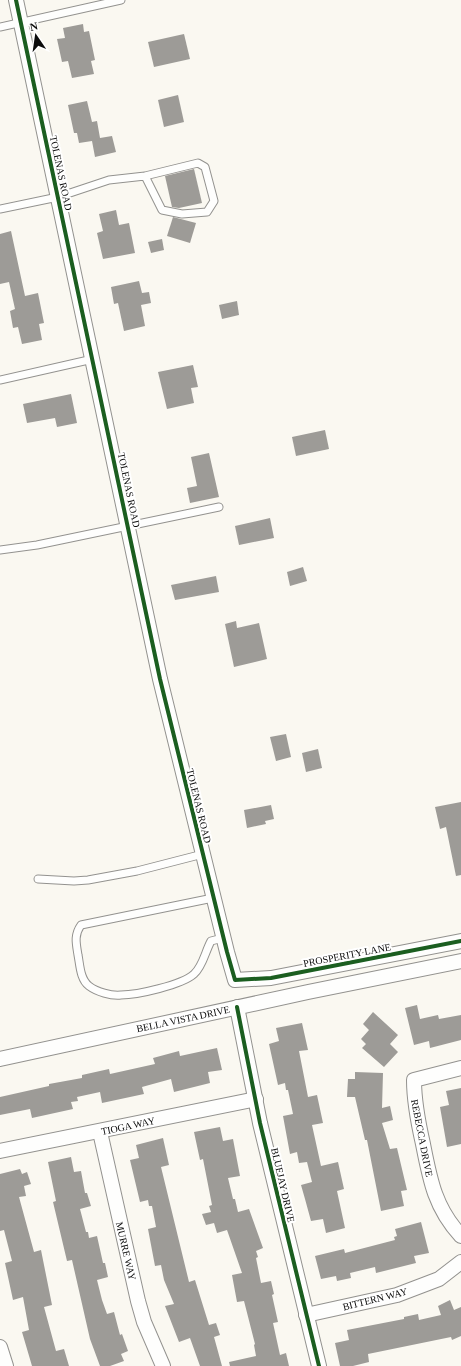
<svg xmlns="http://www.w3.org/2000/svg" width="461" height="1366" font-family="Georgia,serif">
<rect width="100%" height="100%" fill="#faf8f1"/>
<g fill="#9d9b97">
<path d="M83 24 84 32 89 31 95 60 91 61 94 74 72 78 68 61 62 62 57 39 65 38 63 28Z"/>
<path d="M184 34 190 59 154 67 148 42Z"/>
<path d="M178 95 184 122 164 127 158 100Z"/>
<path d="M87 101 92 122 97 121 100 138 112 136 116 152 95 157 92 141 79 143 77 133H74L68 105Z"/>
<path d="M194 169 202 203 179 208 172 207 165 176Z"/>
<path d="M116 210 119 225 129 223 135 253 103 259 97 233 103 231 99 214Z"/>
<path d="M173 217 196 223 190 243 167 236Z"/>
<path d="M11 231 25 296 38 293 44 323 39 324 42 340 22 344 18 327 13 328 10 311 15 309 9 282 0 284V234Z"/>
<path d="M162 239 164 250 151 253 148 242Z"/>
<path d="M139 281 142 293 149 292 151 303 141 305 145 326 124 331 118 303 114 304 111 287Z"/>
<path d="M237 301 239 315 222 319 219 305Z"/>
<path d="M193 365 198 387 191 388 194 403 167 409 158 372Z"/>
<path d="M71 394 77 423 57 427 55 418 27 423 23 404Z"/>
<path d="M325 430 329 449 296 456 292 437Z"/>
<path d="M209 453 219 497 190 503 187 488 197 486 191 457Z"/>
<path d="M270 518 274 538 239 545 235 526Z"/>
<path d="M303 567 307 581 290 586 287 572Z"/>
<path d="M216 576 219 592 175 600 171 585Z"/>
<path d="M236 621 237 628 259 623 267 659 234 667 225 624Z"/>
<path d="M286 734 291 757 276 761 270 737Z"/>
<path d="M318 749 322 768 306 772 302 753Z"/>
<path d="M461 802V875L456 876 446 827 440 829 435 807Z"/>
<path d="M271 805 274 819 265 821 266 824 247 828 244 810Z"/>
<path d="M417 1005 420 1019 438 1015 439 1019 461 1015V1040L430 1048 429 1041 414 1045 405 1008Z"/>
<path d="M373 1012 398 1035 390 1044 398 1052 384 1067 362 1048 366 1044 361 1039 369 1030 363 1024Z"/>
<path d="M302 1023 308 1050 299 1051 308 1097 317 1095 323 1123 312 1125 321 1166 338 1162 344 1189 337 1191 345 1228 326 1233 323 1219 311 1221 305 1199 301 1185 312 1182 307 1162 299 1163 297 1152 290 1154 283 1116 293 1114 288 1090H286L285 1083 278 1085 269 1044 279 1041 276 1028Z"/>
<path d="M217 1048 222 1070 208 1072 210 1083 174 1092 171 1079 142 1087 144 1094 102 1103 100 1092 77 1097 78 1101 71 1102 73 1109 32 1118 30 1109 0 1115V1097L49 1086V1084L82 1078V1075L109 1069 110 1074 155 1064 153 1058 179 1051 180 1056Z"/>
<path d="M355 1072 383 1073 382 1108 390 1106 393 1120 382 1123 390 1149 397 1148 407 1190 401 1191 404 1206 381 1211 367 1140H365L355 1097H347L348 1079H355Z"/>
<path d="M461 1088V1144L447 1147 440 1107 449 1105 446 1091Z"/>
<path d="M220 1127 223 1141 233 1139 240 1176 228 1178 233 1199H235L238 1212 249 1209 263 1248 256 1251 258 1257 256 1258 261 1283 271 1281 274 1294 272 1295 278 1322 273 1323 280 1355 286 1353 289 1366H230L229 1362 256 1356 254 1345 255 1344 244 1301 237 1302 232 1275 242 1273 227 1230 217 1233 214 1223 206 1225 202 1214 211 1212 209 1206 212 1205 203 1159 200 1160 194 1132Z"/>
<path d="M163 1138 169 1165 161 1167 189 1282 195 1280 209 1325 216 1323 220 1335 214 1337 222 1366H200L190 1338 179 1342 165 1306 174 1304 164 1280 161 1265 155 1266 148 1229 156 1227 152 1206H149L148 1200 140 1202 130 1160 139 1158 136 1145Z"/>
<path d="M71 1157 74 1172 81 1171 85 1193H87L91 1206 80 1209 86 1232H88L89 1238 97 1236 103 1263H105L108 1277 97 1280 102 1300 107 1314 114 1312 120 1335 122 1334 128 1351 121 1354 124 1361 110 1366H100L90 1339 72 1260 67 1261 53 1202 56 1201 48 1162Z"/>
<path d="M20 1169 22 1174 27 1172 31 1184 24 1186 26 1196 19 1197 34 1252 41 1250 52 1305 44 1307 56 1351 64 1349 69 1366H32L22 1332 29 1330 23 1297 13 1300 5 1263 12 1261 4 1230 0 1231V1174Z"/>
<path d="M421 1222 429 1253 414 1256 416 1263 376 1273 375 1267 350 1273 351 1278 337 1281 336 1276 321 1279 315 1256 344 1249 345 1253 395 1240 394 1237 397 1236 395 1229Z"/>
<path d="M450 1300 454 1310 461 1307V1336L452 1340 451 1337 368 1354 369 1362 353 1366H340L335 1343 349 1340 347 1330 404 1319V1317L418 1314 419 1320 441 1315 438 1306Z"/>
</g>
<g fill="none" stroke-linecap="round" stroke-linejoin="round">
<defs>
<g id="lane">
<path d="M0 27 121 0"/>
<path d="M0 209 58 197 109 180 145 176 198 163 205 167 214 201 207 212 182 214 162 210 145 176"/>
<path d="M0 380 93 359"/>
<path d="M0 550 37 545 219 507"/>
<path d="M38 879 74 881 88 880 137 871 203 854"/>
<path d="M213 898 81 925C74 935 76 943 78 955 80 965 80 979 89 986 97 992 111 996 121 995 137 995 182 985 194 974 203 966 205 952 211 941L223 938"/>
</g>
<g id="street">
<path d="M16 0 160 679 227 952 235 980 271 978 461 941"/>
<path d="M237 1007 260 1123 319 1366"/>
<path d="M0 1059 308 992 461 961"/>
<path d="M461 1068 414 1080C414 1102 418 1122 423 1144 430 1180 435 1208 461 1236"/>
<path d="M100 1132 138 1301 144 1322 163 1366"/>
<path d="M0 1151 256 1099"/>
<path d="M306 1315 397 1295 439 1279 461 1262"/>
<path d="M0 1347 6 1366"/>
</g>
</defs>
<use href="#lane" stroke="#93928f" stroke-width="9"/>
<use href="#street" stroke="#93928f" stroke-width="16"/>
<use href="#lane" stroke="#fefefd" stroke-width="7"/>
<use href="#street" stroke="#fefefd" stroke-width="14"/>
<defs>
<g id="cycleway">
<path d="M16 0 160 679 227 952 235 980 271 978 461 941"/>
<path d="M237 1007 260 1123 319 1366"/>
</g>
</defs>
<use href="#cycleway" stroke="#fff" stroke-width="6"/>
<use href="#cycleway" stroke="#1b5e20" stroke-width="4"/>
</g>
<g text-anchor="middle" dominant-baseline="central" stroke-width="4" stroke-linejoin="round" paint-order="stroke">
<g font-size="10" fill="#0c0c0c" stroke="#fff">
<text transform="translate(61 173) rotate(78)">TOLENAS ROAD</text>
<text transform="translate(129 490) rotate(78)">TOLENAS ROAD</text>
<text transform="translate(199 806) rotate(76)">TOLENAS ROAD</text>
<text transform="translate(347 955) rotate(-11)">PROSPERITY LANE</text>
<text transform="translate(183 1019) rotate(-12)">BELLA VISTA DRIVE</text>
<text transform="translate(128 1126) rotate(-12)">TIOGA WAY</text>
<text transform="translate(422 1138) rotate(79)">REBECCA DRIVE</text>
<text transform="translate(283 1185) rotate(77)">BLUEJAY DRIVE</text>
<text transform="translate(126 1251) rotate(77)">MURRE WAY</text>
<text transform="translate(375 1299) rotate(-14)">BITTERN WAY</text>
</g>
</g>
<g transform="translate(36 36) rotate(347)" stroke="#ffffff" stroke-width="3" paint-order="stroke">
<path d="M0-3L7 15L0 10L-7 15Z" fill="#0c0c0c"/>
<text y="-6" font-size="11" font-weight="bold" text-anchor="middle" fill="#0c0c0c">N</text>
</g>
</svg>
